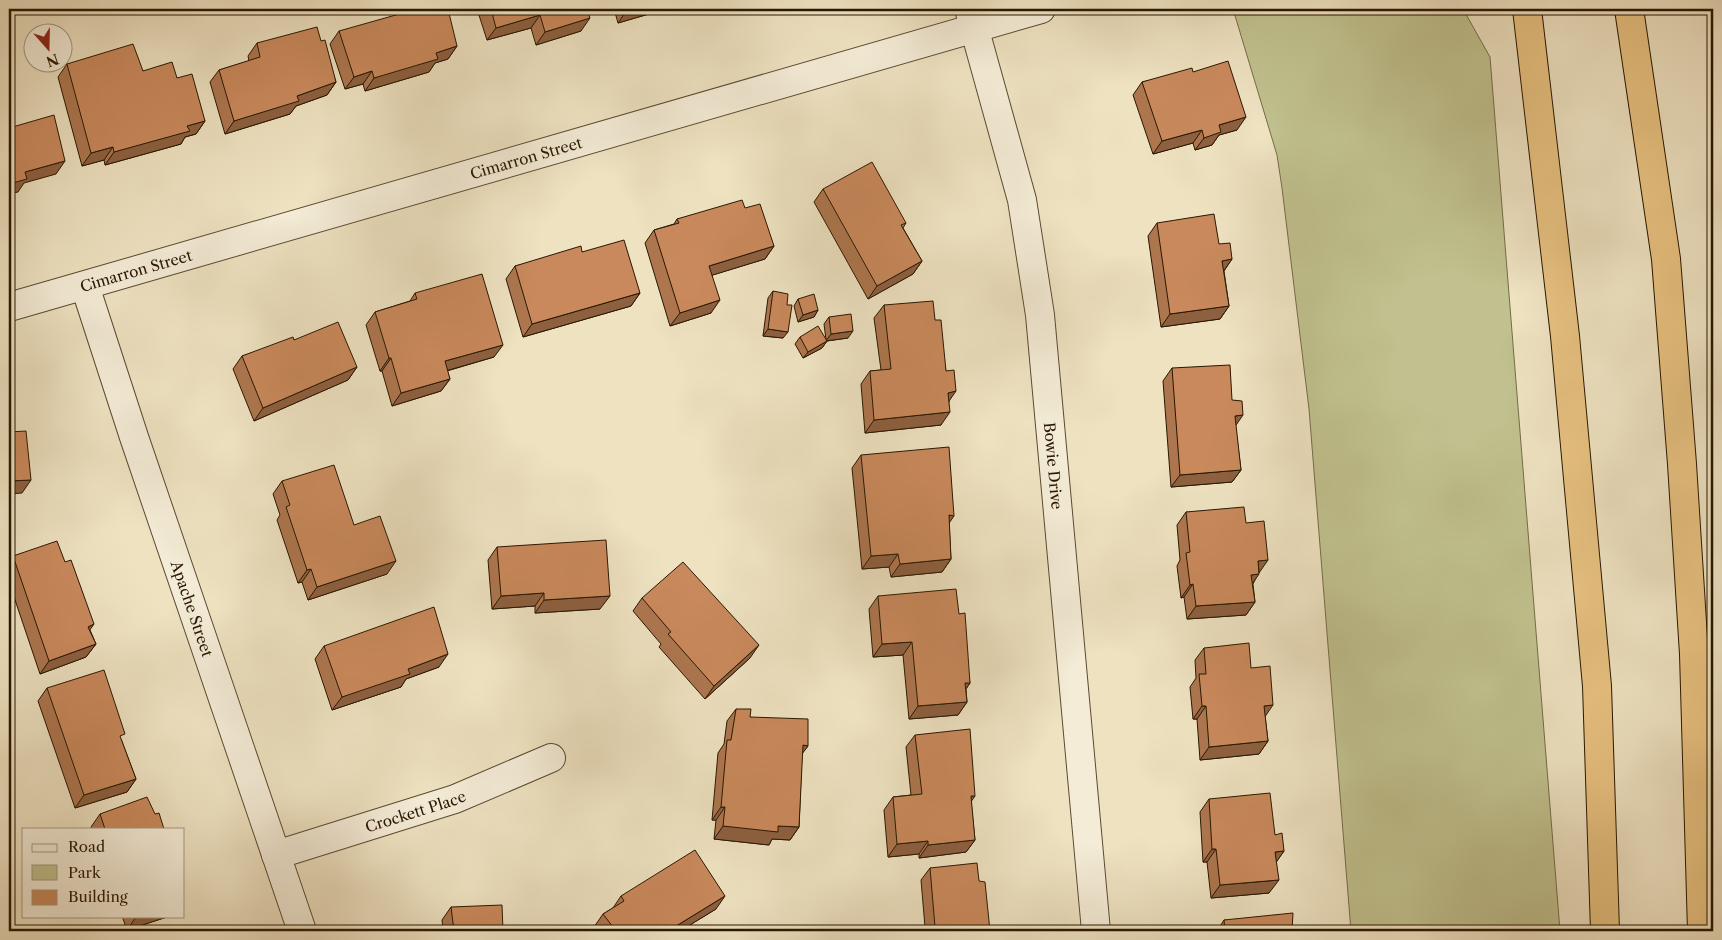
<svg xmlns="http://www.w3.org/2000/svg" width="1722" height="940" font-family="'Libre Caslon Text',serif">
<rect width="100%" height="100%" fill="#eee2c1"/>
<filter id="stains"><feTurbulence type="fractalNoise" baseFrequency=".004" numOctaves="4"/><feColorMatrix values="0 0 0 0 .2 0 0 0 0 .09 0 0 0 0 .02 0 0 0 .5 -.17"/></filter>
<radialGradient id="worn" r=".72"><stop offset=".6" stop-color="#630" stop-opacity="0"/><stop offset="1" stop-color="#630" stop-opacity=".3"/></radialGradient>
<path fill="#c0c18e" stroke="#746c47" d="M1233 9H1463L1490 57 1560 931H1351L1309 409 1282 188 1277 155Z"/>
<g fill="none" stroke-linecap="round" stroke-linejoin="round">
<defs>
<g id="street">
<path id="s1" d="M969 9 1022 200 1040 315 1096 931"/>
<path id="s2" d="M85 286 134 437 302 931"/>
<path id="s3" d="M9 307 1041 9"/>
<path id="s4" d="M276 855 455 799 551 758"/>
</g>
<g id="highway">
<path d="M1527 9 1565 336 1597 686 1605 931"/>
<path d="M1629 9 1666 259 1682 464 1694 654 1702 931"/>
</g>
</defs>
<use href="#street" stroke="#5a4a30" stroke-width="30"/>
<use href="#highway" stroke="#291700" stroke-width="30"/>
<use href="#street" stroke="#f4ecd7" stroke-width="28"/>
<use href="#highway" stroke="#e7c180" stroke-width="28"/>
</g>
<g fill="#ad764f" stroke="#291700">
<path d="M477 9H587L581 31 536 45 531 28 487 40Z"/>
<path d="M614 9H666L618 23Z"/>
<path d="M339 31 457 46 448 59 435 63 429 72 365 91 363 84 345 89 330 44Z"/>
<path d="M321 41 336 82 327 95 296 106 290 114 225 134 210 82 219 70 249 61 248 56 257 43Z"/>
<path d="M67 64 143 71 177 78 205 121 196 134 185 137 181 144 105 165 104 160 82 166 58 77Z"/>
<path d="M1193 72 1237 130 1219 135 1212 145 1195 150 1193 143 1153 154 1133 95 1142 82Z"/>
<path d="M823 189 906 223 903 228 922 261 913 274 868 299 814 202Z"/>
<path d="M745 208 774 246 765 259 712 275 711 313 670 326 645 243 654 230 674 224 677 219Z"/>
<path d="M1157 223 1219 244 1232 259 1224 271 1229 306 1220 319 1161 327 1148 236Z"/>
<path d="M582 252 640 293 631 306 523 337 506 279 515 266Z"/>
<path d="M773 291 783 338 763 336 768 298Z"/>
<path d="M415 293 494 357 447 371 450 379 441 391 392 406 382 371H380L366 325 375 312 410 301Z"/>
<path d="M798 299 818 310 814 317 798 322 794 306Z"/>
<path d="M884 305 935 320 946 371 949 402 941 425 865 433 861 384 870 371 881 370 874 318Z"/>
<path d="M829 317 848 338 827 341 822 348 803 358 795 344 800 337 826 340 824 324Z"/>
<path d="M294 340 357 367 348 380 254 421 233 369 242 356Z"/>
<path d="M1172 368 1232 400 1241 470 1232 482 1171 487 1163 381Z"/>
<path d="M861 455 949 522 951 559 942 572 891 577 889 567 862 569 852 468Z"/>
<path d="M282 481 354 525 387 574 308 600 302 582 298 583 277 520 280 515 273 494Z"/>
<path d="M1186 512 1246 523 1259 572 1253 584 1255 602 1246 615 1187 619 1184 597 1181 598 1177 566 1180 560 1177 525Z"/>
<path d="M497 547 600 609 535 613V606L492 609 488 560Z"/>
<path d="M13 556 90 630 96 644 86 657 40 674 9 582V562Z"/>
<path d="M878 596 959 614 970 683 966 689 967 702 958 715 909 719 903 655 873 657 869 609Z"/>
<path d="M642 598 750 658 705 699 659 647 661 644 633 611Z"/>
<path d="M324 646 439 667 406 679 401 687 332 710 315 659Z"/>
<path d="M1204 648 1251 668 1265 716 1268 741 1259 754 1200 760 1197 719H1193L1190 687 1196 678 1195 660Z"/>
<path d="M47 688 121 739 136 779 127 792 75 808 38 701Z"/>
<path d="M736 709 750 717 808 746 802 753 799 827 790 840 772 839 769 845 714 839 716 820H712L718 753 724 744 727 721Z"/>
<path d="M915 735 971 802 975 840 966 852 919 858V854L888 857 884 810 893 797 911 795 906 747Z"/>
<path d="M1209 799 1275 835 1284 851 1276 862 1269 893 1211 898 1207 862H1203L1200 812Z"/>
<path d="M100 814 164 829H92L91 827Z"/>
<path d="M930 868 979 881 990 931H905L907 928 925 927 921 880Z"/>
<path d="M621 896 716 909 680 931H597L594 927 603 914 613 908Z"/>
<path d="M451 907 503 931H443L442 920Z"/>
<path d="M122 916H170L127 930Z"/>
<path d="M1224 920 1292 931H1217Z"/>
</g>
<g fill="#8d6040" stroke="#291700">
<path d="M232 9H242L229 12Z"/>
<path d="M632 9H666L618 23 627 10Z"/>
<path d="M540 15 531 28 487 40 496 28Z"/>
<path d="M590 18 581 31 536 45 545 32Z"/>
<path d="M457 46 448 59 435 63 429 72 365 91 374 78 436 53Z"/>
<path d="M372 71 363 84 345 89 354 77Z"/>
<path d="M336 82 327 95 296 106 290 114 225 134 234 121 297 96Z"/>
<path d="M1246 117 1237 130 1219 135 1212 145 1195 150 1204 138 1219 125Z"/>
<path d="M205 121 196 134 185 137 181 144 105 165 114 152 187 126Z"/>
<path d="M1202 130 1193 143 1153 154 1162 141Z"/>
<path d="M113 147 104 160 82 166 91 153Z"/>
<path d="M65 161 56 174 24 183 18 192 9 194V184L25 172Z"/>
<path d="M774 246 765 259 700 279 709 266Z"/>
<path d="M1232 259 1223 272 1222 261Z"/>
<path d="M922 261 913 274 868 299 877 286Z"/>
<path d="M640 293 631 306 523 337 532 324Z"/>
<path d="M720 300 711 313 670 326 680 313Z"/>
<path d="M1229 306 1220 319 1161 327 1170 314Z"/>
<path d="M818 310 814 317 798 322 803 315Z"/>
<path d="M768 329 788 332 783 338 763 336Z"/>
<path d="M853 331 848 338 826 341 831 334Z"/>
<path d="M827 341 822 348 803 358 808 352Z"/>
<path d="M503 345 494 357 435 374 445 361Z"/>
<path d="M389 358H391L382 371H380Z"/>
<path d="M357 367 348 380 254 421 263 408Z"/>
<path d="M450 379 441 391 392 406 401 393Z"/>
<path d="M956 391 947 404 948 393Z"/>
<path d="M950 412 941 425 865 433 874 420Z"/>
<path d="M1243 415 1234 428 1235 416Z"/>
<path d="M1241 470 1232 482 1171 487 1180 475Z"/>
<path d="M31 480 22 493 9 494V481Z"/>
<path d="M949 515 954 516 945 529Z"/>
<path d="M898 554 889 567 862 569 871 556Z"/>
<path d="M951 559 942 572 891 577 900 564Z"/>
<path d="M1268 560 1259 573 1258 561Z"/>
<path d="M396 561 387 574 308 600 317 587Z"/>
<path d="M311 569 302 582 298 583 307 570Z"/>
<path d="M1259 574 1250 587 1251 575Z"/>
<path d="M1193 584 1184 597 1181 598 1190 585Z"/>
<path d="M544 593 535 606 492 609 501 596Z"/>
<path d="M610 596 600 609 535 613 544 600Z"/>
<path d="M1255 602 1246 615 1187 619 1196 606Z"/>
<path d="M94 624 85 637 88 627Z"/>
<path d="M912 642 903 655 873 657 882 644Z"/>
<path d="M96 644 86 657 40 674 49 661Z"/>
<path d="M759 645 750 658 705 699 714 686Z"/>
<path d="M448 654 439 667 406 679 401 687 332 710 342 697 408 669Z"/>
<path d="M965 683H970L961 696Z"/>
<path d="M967 702 958 715 909 719 918 706Z"/>
<path d="M1273 705 1264 718V706Z"/>
<path d="M1202 706H1206L1197 719H1193Z"/>
<path d="M1268 741 1259 754 1200 760 1209 747Z"/>
<path d="M803 745 808 746 799 758Z"/>
<path d="M136 779 127 792 75 808 84 795Z"/>
<path d="M971 796H975L966 809Z"/>
<path d="M721 807H725L716 820H712Z"/>
<path d="M723 826H778L799 827 790 840 772 839 769 845 714 839Z"/>
<path d="M975 840 966 852 919 858 928 845Z"/>
<path d="M928 841 919 854 888 857 897 844Z"/>
<path d="M1212 849H1216L1207 862H1203Z"/>
<path d="M1284 851 1275 864V852Z"/>
<path d="M1279 880 1269 893 1211 898 1220 885Z"/>
<path d="M725 896 716 909 680 931H668Z"/>
<path d="M139 916H170L127 930 136 917Z"/>
</g>
<g fill="#c9895c" stroke="#291700">
<path d="M417 9H448L457 46 436 53 438 59 374 78 372 71 354 77 339 31Z"/>
<path d="M491 9H587L590 18 545 32 540 15 496 28Z"/>
<path d="M317 27 321 41 325 40 336 82 297 96 299 101 234 121 219 70 260 57 257 43Z"/>
<path d="M56 30 57 32H47Z"/>
<path d="M133 44 143 71 172 62 177 78 192 74 205 121 187 126 190 131 114 152 113 147 91 153 67 64Z"/>
<path d="M1228 61 1246 117 1219 125 1221 132 1204 138 1202 130 1162 141 1142 82 1192 68 1193 72Z"/>
<path d="M54 115 65 161 25 172 27 179 9 184V128Z"/>
<path d="M872 162 906 223 901 225 922 261 877 286 823 189Z"/>
<path d="M742 200 745 208 760 204 774 246 709 266 720 300 680 313 654 230 679 223 677 219Z"/>
<path d="M1214 214 1219 244 1230 243 1232 259 1222 261 1229 306 1170 314 1157 223Z"/>
<path d="M624 240 640 293 532 324 515 266 581 246 582 252Z"/>
<path d="M482 274 503 345 445 361 450 379 401 393 391 358H389L375 312 417 299 415 293Z"/>
<path d="M773 291 788 294 787 305H792L788 332 768 329Z"/>
<path d="M814 294 818 310 803 315 798 299Z"/>
<path d="M933 301 935 320H941L946 371 954 370 956 391 948 393 950 412 874 420 870 371 891 369 884 305Z"/>
<path d="M851 314 853 331 831 334 829 317Z"/>
<path d="M338 322 357 367 263 408 242 356 293 337 294 340Z"/>
<path d="M818 326 827 341 808 352 800 337Z"/>
<path d="M1230 365 1232 400 1242 401 1243 415 1235 416 1241 470 1180 475 1172 368Z"/>
<path d="M26 431 31 480 9 481V432Z"/>
<path d="M949 447 954 516 949 515 951 559 900 564 898 554 871 556 861 455Z"/>
<path d="M334 465 354 525 380 516 396 561 317 587 311 569 307 570 286 507 290 505 282 481Z"/>
<path d="M1244 507 1246 523 1264 521 1268 560 1258 561 1259 574 1251 575 1255 602 1196 606 1193 584 1190 585 1186 553 1190 552 1186 512Z"/>
<path d="M606 540 610 596 544 600V593L501 596 497 547Z"/>
<path d="M57 541 65 562 71 560 94 624 88 627 96 644 49 661 13 556Z"/>
<path d="M683 562 759 645 714 686 668 634 671 632 642 598Z"/>
<path d="M956 589 959 614 965 613 970 683H965L967 702 918 706 912 642 882 644 878 596Z"/>
<path d="M434 607 448 654 408 669 410 674 342 697 324 646Z"/>
<path d="M1249 643 1251 668 1270 666 1273 705 1264 706 1268 741 1209 747 1206 706H1202L1199 674H1206L1204 648Z"/>
<path d="M104 670 125 734 120 736 136 779 84 795 47 688Z"/>
<path d="M736 709H751L750 717 808 719V746L803 745 799 827 778 826V832L723 826 725 807H721L727 740H731Z"/>
<path d="M970 729 975 796H971L975 840 928 845V841L897 844 893 797 922 794 915 735Z"/>
<path d="M1270 793 1275 835 1282 833 1284 851 1275 852 1279 880 1220 885 1216 849H1212L1209 799Z"/>
<path d="M147 797 155 814 159 813 164 829H105L100 814Z"/>
<path d="M695 850 725 896 668 931H616L603 914 624 901 621 896Z"/>
<path d="M977 863 979 881 985 882 990 931H907V928L935 927 930 868Z"/>
<path d="M502 905 503 931H454L451 907Z"/>
<path d="M1293 913 1292 931H1225L1224 920Z"/>
</g>
<g text-anchor="middle" dominant-baseline="central" stroke-width="4" stroke-linejoin="round" paint-order="stroke">
<g font-size="15" fill="#291700" stroke="#f4ecd7">
<text stroke="none"><textPath href="#s3" startOffset="538">Cimarron Street</textPath></text>
<text stroke="none"><textPath href="#s3" startOffset="132">Cimarron Street</textPath></text>
<text stroke="none"><textPath href="#s1" startOffset="466">Bowie Drive</textPath></text>
<text stroke="none"><textPath href="#s2" startOffset="340">Apache Street</textPath></text>
<text stroke="none"><textPath href="#s4" startOffset="146">Crockett Place</textPath></text>
</g>
</g>
<rect width="1722" height="940" fill="none" stroke="#eee2c1" stroke-width="30"/>
<rect x="10" y="10" width="1702" height="920" fill="none" stroke="#291700" stroke-width="2.5"/>
<rect x="15" y="15" width="1692" height="910" fill="none" stroke="#291700"/>
<rect x="22" y="828" width="162" height="90" fill="#f4ecd7" stroke="#a39781"/>
<rect x="32" y="844" width="25" height="8" fill="#f4ecd7" stroke="#a39781"/>
<text x="68" y="852" font-size="15" fill="#291700">Road</text>
<rect x="32" y="865" width="25" height="15" fill="#c0c18e" stroke="#a39781"/>
<text x="68" y="878" font-size="15" fill="#291700">Park</text>
<rect x="32" y="890" width="25" height="15" fill="#c9895c" stroke="#a39781"/>
<text x="68" y="902" font-size="15" fill="#291700">Building</text>
<g transform="translate(48 48) rotate(160)"><circle r="24" fill="#f4ecd7" stroke="#a39781"/>
<path d="M0-4L9 19L0 12L-9 19Z" fill="#8f2418"/>
<text y="-8" font-size="14" font-weight="bold" text-anchor="middle" fill="#291700">N</text>
</g>
<rect width="100%" height="100%" filter="url(#stains)"/>
<rect width="100%" height="100%" fill="url(#worn)"/>
</svg>
